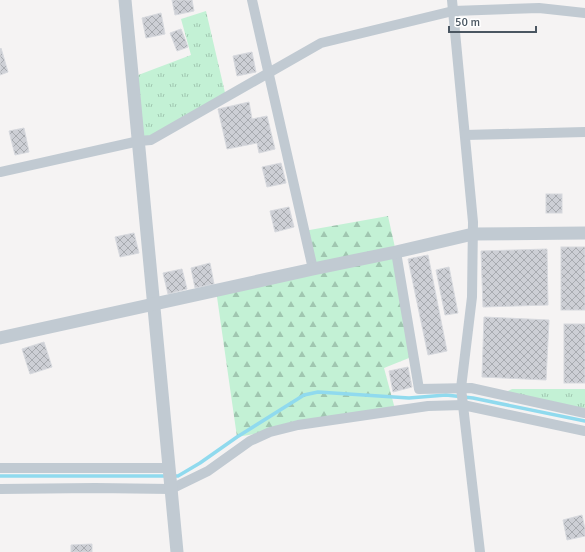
<svg xmlns="http://www.w3.org/2000/svg" width="585" height="552" font-family="Signika,sans-serif">
<defs>
<pattern id="grass-tufts" width="24" height="20" patternUnits="userSpaceOnUse"><rect width="24" height="20" fill="#c3f1d5"/><path d="M3 7l-1-3M5 7V3M7 7l1-3M15 17l-1-3M17 17v-4M19 17l1-3" fill="none" stroke="#a0c6b0"/></pattern>
<pattern id="forest-firs" width="22" height="20" patternUnits="userSpaceOnUse"><rect width="22" height="20" fill="#c3f1d5"/><path d="M5 1l3.5 6h-7zM16 11l3.5 6h-7z" fill="#a0c6b0"/></pattern>
<pattern id="building-cross-hatch" width="8" height="8" patternUnits="userSpaceOnUse"><rect width="8" height="8" fill="#cdcfd5"/><path d="M0 0l8 8M0 8l8-8" fill="none" stroke="#a8abb0"/></pattern>
</defs>
<rect width="100%" height="100%" fill="#f5f3f3"/>
<g fill="url(#grass-tufts)">
<path d="M206 11 226 97 141 141 133 77 191 55 181 19Z"/>
<path d="M512 389H585V413L506 392Z"/>
</g>
<path fill="url(#forest-firs)" d="M388 216 396 252 414 356 384 368 395 409 237 437 216 290 313 269 304 231Z"/>
<g fill="none" stroke-linecap="round" stroke-linejoin="round">
<g stroke="#90daee" stroke-width="3.5">
<path d="M0 476H167"/>
<path d="M173 476H178L200 463 237 437 304 395 318 392 409 398 446 395 473 398 585 421"/>
</g>
</g>
<g fill="url(#building-cross-hatch)" stroke="#d7d9de">
<path d="M172 0H192L194 11 175 15Z"/>
<path d="M161 13 165 34 146 38 142 18Z"/>
<path d="M181 29 188 47 177 51 170 33Z"/>
<path d="M1 48 8 72 0 75V49Z"/>
<path d="M252 52 256 72 237 76 233 56Z"/>
<path d="M249 102 252 119 267 116 275 149 259 153 257 143 227 149 218 109Z"/>
<path d="M24 128 29 152 15 155 9 131Z"/>
<path d="M281 163 286 183 267 187 262 167Z"/>
<rect x="546" y="194" width="16" height="19"/>
<path d="M289 207 294 227 275 232 270 211Z"/>
<path d="M134 233 139 253 120 257 115 237Z"/>
<rect x="561" y="247" width="24" height="63"/>
<path d="M547 249 548 305 483 307 481 251Z"/>
<path d="M428 255 447 351 428 355 408 259Z"/>
<path d="M210 263 214 284 195 288 191 268Z"/>
<path d="M449 267 458 313 445 315 436 270Z"/>
<path d="M182 269 187 289 168 294 163 273Z"/>
<path d="M484 317 549 320 546 380 482 377Z"/>
<rect x="564" y="324" width="21" height="59"/>
<path d="M44 342 52 367 30 374 22 349Z"/>
<path d="M408 367 412 387 393 392 389 371Z"/>
<path d="M582 515 585 529V536L567 540 563 520Z"/>
<path d="M92 544V552H71V545Z"/>
</g>
<g fill="none" stroke-linecap="round" stroke-linejoin="round">
<g stroke="#c1cad2" stroke-width="10">
<path d="M252 0 313 269"/>
<path d="M452 0 473 222 472 297 461 388 480 552"/>
<path d="M465 135 585 132"/>
<path d="M0 172 139 141 151 140 321 43 453 11 539 8 585 13"/>
<path d="M396 252 419 389 471 388 585 413"/>
<path d="M0 468H169"/>
<path d="M0 489 95 488 171 489 208 471 250 441 270 432 298 425 428 406 463 405 585 431"/>
</g>
<g stroke="#c1cad2" stroke-width="13">
<path d="M125 0 177 552"/>
<path d="M0 338 313 269 396 252 473 234 585 233"/>
</g>
</g>
<path d="M449 26v6h87v-6" fill="none" stroke="#4a5661" stroke-width="2"/>
<text x="455" y="26" font-size="12" fill="#4a5661" stroke="#ffffff" stroke-width="3" paint-order="stroke">50 m</text>
</svg>
